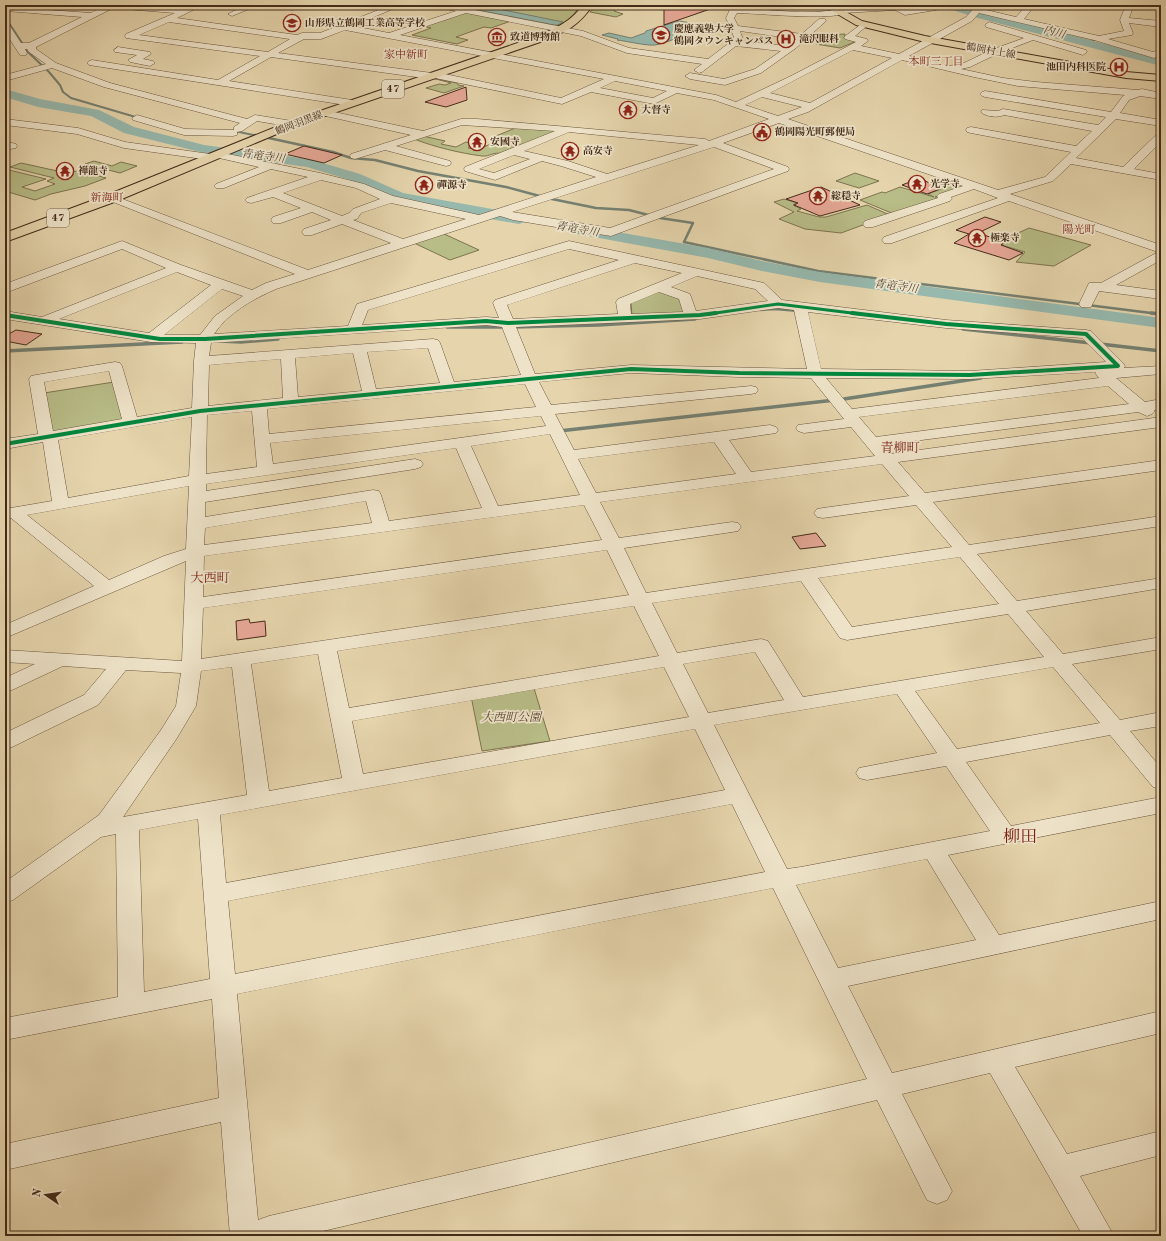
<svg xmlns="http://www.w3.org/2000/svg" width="1166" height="1241" font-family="'Old Standard TT','Noto Serif JP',serif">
<rect width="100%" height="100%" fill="#e5d4ac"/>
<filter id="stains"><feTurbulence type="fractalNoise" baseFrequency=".005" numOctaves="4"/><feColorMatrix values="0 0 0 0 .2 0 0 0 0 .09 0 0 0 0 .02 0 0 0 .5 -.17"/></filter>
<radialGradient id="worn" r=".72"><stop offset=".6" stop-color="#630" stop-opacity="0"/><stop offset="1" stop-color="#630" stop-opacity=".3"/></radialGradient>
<g fill="#b8bc87" stroke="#7e7450">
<path d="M246 5H310L293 10Z"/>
<path d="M441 5H579C576 15 566 22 557 27Z"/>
<path d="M598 5H619L614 11 623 14 616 17 590 12Z"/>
<path d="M464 12 511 21 491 28 484 27 456 37 468 40 457 44 412 35 431 28 422 26Z"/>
<path d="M1016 21 1097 40 1087 42 1007 22Z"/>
<path d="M845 34 844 38 857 41 840 48 816 44 821 40 815 39 820 35Z"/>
<path d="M432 78 457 83 458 85 464 86 444 93 426 88 439 84 445 85 451 83Z"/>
<path d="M518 127 559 131 503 154C493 151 490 157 482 156 459 153 435 147 414 139L423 136 445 141 441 144 456 147 466 142 474 144 468 148 478 149 501 140 498 139 500 137 496 136Z"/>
<path d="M94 161 112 166 121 162 137 166 120 173 85 164Z"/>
<path d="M21 163 62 172 82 171 106 178 85 186 51 194 35 200 5 191V169L46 179 22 187 35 191 55 184 47 181 54 178 10 167Z"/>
<path d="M855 173 879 181 859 188 836 181Z"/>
<path d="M954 180 969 186 935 197H941L942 198 894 214 860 200 882 192 885 193 900 187 934 197 928 194 941 189 937 186Z"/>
<path d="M784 199 797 203 793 205 801 209 797 211 819 217H826L867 205 890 215 841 233 805 229 779 219 794 212 774 202Z"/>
<path d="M1029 228 1091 245 1054 266 1016 262 1025 252 1001 245 1005 243 1001 241Z"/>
<path d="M442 233 479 250 450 260 414 243Z"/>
<path d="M659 290 681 298 687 314 632 317 631 302Z"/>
<path d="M114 382 124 421 50 433 44 393Z"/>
<path d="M533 685 550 741 482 751 471 696Z"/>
</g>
<g fill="#96b8ad" stroke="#758072">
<path d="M452 5H479L563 22 558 25H554Z"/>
<path d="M679 21 691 23 694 31C681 35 669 43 655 45 647 46 626 41 617 40L618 39 602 35 609 33 631 38 645 33 646 31Z"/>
</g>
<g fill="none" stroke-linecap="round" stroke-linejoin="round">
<g stroke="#758072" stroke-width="2">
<path d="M5 17 28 52 49 72 60 85 63 92 71 98 139 118"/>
<path d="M234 131 259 136"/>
</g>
<g stroke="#758072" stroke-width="2.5">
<path d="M255 135 333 152 351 158 375 160 418 171 506 187 547 198 596 208 629 210 660 218 693 223 684 242 818 271 1159 314"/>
<path d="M760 310 775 309 799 311"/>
</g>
<g stroke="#758072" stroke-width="3.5">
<path d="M1151 313 1161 314"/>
<path d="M447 327H504"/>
<path d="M513 327 599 325 695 319"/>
<path d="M963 329 1091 343"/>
<path d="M219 341 241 342 278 339"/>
<path d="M1100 344 1161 351"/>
<path d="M5 351 182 342"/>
<path d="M559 431 844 399 981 378"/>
</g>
<g fill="#96b8ad" fill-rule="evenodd">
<path d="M942 5H958L986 14 1161 58V66L978 18 943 7Z"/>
<path d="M5 89 40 99 99 110 134 127 204 145 309 159 360 174 403 193 519 214 525 216 527 219 525 222 519 224 422 207 393 199 350 180 307 167 204 153 124 133 91 116 38 107 5 97Z"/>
<path d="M578 225 708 248 762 261 820 272 1161 318V328L820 282 762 271 708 258 572 233 570 230 572 227Z"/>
</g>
</g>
<g fill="#e5a795" stroke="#442c1a">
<path d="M664 5H716V7L664 25Z"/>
<path d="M466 87 467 100 446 107 425 102Z"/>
<path d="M304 146 342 155 324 163 285 154Z"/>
<path d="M920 178 940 189 927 194 902 185Z"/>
<path d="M821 187 860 205 820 216 794 205 798 203 786 199Z"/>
<path d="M985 217 1001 222 978 233 1005 242 1001 245 1023 253 1009 260 954 243 969 234 956 230Z"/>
<path d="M16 330 42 334 26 345 5 341V336Z"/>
<path d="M816 533 826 546 800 549 792 537Z"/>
<path d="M249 619 250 623 265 621 266 636 237 640 236 621Z"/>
</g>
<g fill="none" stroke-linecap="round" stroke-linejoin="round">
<defs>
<g id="minor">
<path d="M106 5H140L183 9 192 5H203L177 18 297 35 302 33H320L391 5H402L353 26 389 33 456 11 434 7 433 5H449L583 31 629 48 708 59 733 40 734 37 726 18 732 5H740L739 8C767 9 811 16 837 9L888 6 887 5H897L906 10 936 6 940 8 936 10 905 15 895 10 843 13C834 21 753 13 737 13L734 18 738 26 802 34 819 19H825L826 21 796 48 761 73 725 85 690 79 685 76 690 73 724 79 755 69 781 51 736 46 702 72 699 73 694 70 702 64 627 53 581 36 466 13 400 35 716 95 736 102 791 76 856 42 845 39 844 37 864 22 868 25 855 36 867 39 868 41 861 46 899 54 966 17 977 5H985L982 9 1016 17 1027 5H1035L1024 19 1099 36 1124 31 1120 20 1124 10 1123 5H1131L1132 10 1129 18 1161 21V27L1129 23 1133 33 1132 35 1108 39 1153 52 1161 49V55L1154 58 1094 40 979 13 972 21 909 56 949 66 964 63 991 50 1024 38 986 27 985 25 989 22 1086 50 1087 52 1083 55 1033 40 997 54 970 67 961 69 1003 78 1036 82 1138 90 1142 89 1161 93V99L1140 96 1129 100 1120 113 1161 120V126L1116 119 1076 158 1123 167 1157 134 1161 133V142L1134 169 1161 174V180L1071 164 1053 181 1010 194 1161 245V260L1116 285 1161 291V299L1099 291 1091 307H1081L1079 304 1089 283H1101L1158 252 1009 201 892 243H884L882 240 884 237 998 198 974 189 951 197 952 199 950 201 873 227H865L863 224 865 221 938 198 937 196 939 194 963 186 779 123 723 143 788 167 789 169 788 171 611 236 513 220 500 216 276 289C253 299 228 313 214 334L348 326 357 304 569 241 764 283 782 300 946 320 1086 330 1091 331 1123 363 1125 366 1124 368 1161 366V374L1116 378 1145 402 1161 399V409L1154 410 1155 411 1152 414 1147 416 1138 412 883 445 890 454 1161 417V427L898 462 925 493 1161 460V470L933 502 969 545 1161 516V526L977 554 1017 601 1161 578V588L1026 611 1063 654 1161 637V649L1072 664 1120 720 1161 712V726L1130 731 1161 768V789L1153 787 1110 735 966 762 1011 826 1161 797V813L948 855 999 935 1161 901V919L848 986 892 1073 1161 1011V1033L1015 1067 1067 1154 1161 1131V1155L1080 1176 1114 1236H1083L990 1073 902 1094 952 1191 947 1200 937 1204 927 1200 877 1100 302 1236H230L221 1122 5 1170V1144L219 1098 212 999 5 1040V1018L118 997 116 834 101 837 13 900 5 903V882L99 815 161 730 176 706 181 673 126 670 98 705 12 747 5 749V733L84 695 106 669 63 666 12 690 5 692V678L35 664 5 662V650L182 661 186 561 5 638V625L94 586 11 518 5 519V509L52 501 43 442 5 449V439L38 434 29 379 31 376 36 375 115 362 120 363 122 366 137 417 192 408 194 361 196 343 151 342 5 319V311L42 317 166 268 122 249 5 293V284L122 241 181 265 252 290 266 283 295 274 108 200 106 198 108 196 112 195 308 270 391 243 342 224 312 235H304L302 232 304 229 331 220 312 212 281 223H273L271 220 273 217 301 208 273 197 251 203 247 202 245 200 247 198 308 177 271 169 224 188H216L214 186 216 184 259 167 219 158 218 156 223 153 320 173 364 184 393 196 479 215 596 177 561 166 542 161 495 180 465 171 464 169 465 167 555 131 462 125 396 146 450 161 451 163 450 165 446 166 385 150 355 159 351 158 350 156 351 154 411 135 321 115 320 113 325 110 423 131 461 119H477L705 139 709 141 769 119 714 100 677 93 654 104 591 92 562 104 435 78 431 79 271 57 229 81 352 100 357 103 352 106 89 65 87 63 89 61 92 60 218 80 260 56 126 38 125 36 126 34 175 13 113 8 36 47V49L56 63 110 83 247 119 255 115 292 121 297 124 292 127 257 121 242 131 237 132V135L233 136 184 135 133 120 132 118 137 115 185 129 234 130V127L240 123 104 87 52 68 5 81V75L46 64 29 52 27 49H25L27 53 26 55H20L5 32V22L8 23 21 43H29L82 17 6 11 5 7 91 13ZM169 22 290 39 268 52 139 35ZM345 30 604 79 561 98 435 72 432 73 278 53 304 39H321ZM740 31 796 39 787 46 741 41 742 37ZM853 50 892 58 810 103 770 93ZM902 60 974 77 1018 86 1125 95 1123 96 1111 112 985 91 982 92 980 94 982 96 985 97 1106 117 1098 125 1003 109 998 111 982 110 981 112C986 117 998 118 1004 115L1092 131 1076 146 971 127 967 128 966 130 967 132 971 133 1071 152 1045 177 998 190 788 119 808 112ZM615 81 667 91 653 98 600 88ZM762 97 802 107 778 116 745 105ZM569 132 699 145 607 174 568 161 524 151ZM714 147 774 169 610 228 512 212ZM514 155 530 159 494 173 479 169ZM321 180 356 188 380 199 353 209 349 213 342 216 283 193ZM391 203 466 219 403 239 353 220 357 219 361 213ZM569 249 619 260 495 300 493 303 499 318 486 317 362 325 368 310ZM635 263 682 273 618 299 616 302 618 314 513 319 507 305ZM177 272 211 285 149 333 59 319ZM697 276 755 289 768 301 696 311 690 294 671 287ZM222 289 243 296 215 316 200 335H164ZM659 292 679 299 683 312 631 314 630 304ZM778 308 794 310 807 369 631 365 535 374 516 327 700 319ZM808 312 946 328 1082 338 1106 362 970 371 821 369ZM486 325 502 327 521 375 454 382 440 343 438 340 433 339 209 356 211 343ZM428 348 440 383 376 389 367 352ZM353 353 362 391 298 397 295 358ZM281 359 283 398 208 406 209 365ZM109 371 122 419 53 431 44 382ZM1096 372 1095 373 1099 378 852 409 826 378 970 379ZM631 373 739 377 811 378 844 419 798 425 796 428 798 431 804 433 851 427 875 456 751 472 729 440 776 433 778 430 776 427 770 425 574 450 555 414 751 394 756 393 758 390 756 387 751 386 551 405 539 382ZM525 384 536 407 269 434 267 409ZM1108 386 1129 404 876 437 859 417ZM252 411 257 467 206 474 207 415ZM541 416 546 426 273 464 270 443ZM192 417 189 476 68 498 58 440ZM550 434 580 495 498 506 471 446ZM714 442 736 474 596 493 578 459ZM456 448 482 508 389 521 381 495 379 491 373 490 205 517V502L415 469 421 467 423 464 421 461 415 459 206 491V484ZM882 464 909 496 823 508 817 509 814 513 817 517 823 518 916 505 952 547 646 593 624 548 732 532 738 531 741 527 738 523 732 522 619 538 600 502ZM189 486 186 549 164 556 109 580 27 515ZM366 501 372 523 204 545 205 528ZM584 505 602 540 203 597 204 556ZM607 550 629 595 201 659 203 608ZM960 557 999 604 852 627 818 578ZM801 581 840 638 847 640 1008 614 1044 657 803 697 768 641 761 639 677 653 652 603ZM634 606 659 656 349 708 337 651ZM755 652 784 700 708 713 683 664ZM318 654 342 778 269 791 251 664ZM232 667 247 795 123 817 177 738 196 706 201 671ZM664 667 689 717 363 774 352 721ZM1053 667 1100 723 957 749 915 691ZM897 694 937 753 859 768 856 773 859 778 867 780 946 766 990 831 801 867 787 869 714 725ZM695 729 725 790 226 883 220 815ZM732 804 765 872 235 974 228 901ZM198 819 210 979 144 992 139 830ZM927 859 976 940 838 968 796 885ZM773 888 867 1079 269 1216 258 1220 237 994Z"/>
<path d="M221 5H237L248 7 249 9 232 16 228 14 236 10 222 7Z"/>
<path d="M118 47 150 52 151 54 143 59 153 61 155 63 150 66 130 62 128 60 137 55 115 52 114 50Z"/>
<path d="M5 119 78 128 125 142 210 154 215 157 210 160 124 148 77 134 5 125Z"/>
<path d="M12 143 16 144 17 146 16 148 5 150V144Z"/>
</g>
<g id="major">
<path d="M583 5H593C578 26 568 30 546 40L296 126 117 201 5 242V233L107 195 288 122 538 36C558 27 570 22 583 5Z"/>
<path d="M822 5H834L862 21 925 36 1126 72 1161 75V81L1126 78 925 42 856 25Z"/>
</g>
</defs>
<use href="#minor" stroke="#6c563e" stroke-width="1"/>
<use href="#major" stroke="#442c1a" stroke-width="2"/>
<use href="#minor" fill="#eee3c9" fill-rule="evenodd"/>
<use href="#major" fill="#e5d4ac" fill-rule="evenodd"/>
<defs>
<path id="cycleway-far1" d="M709 314 778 304 860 314"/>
<g id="cycleway">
<path d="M5 315 160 339H205L486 321 508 323 700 315 716 313"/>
<path d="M5 444 200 411 631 369 739 373 970 375 1118 366 1086 334 946 324 852 313"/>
</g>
</defs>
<use href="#cycleway-far1" stroke="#eee3c9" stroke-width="4.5"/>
<use href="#cycleway" stroke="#eee3c9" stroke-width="6"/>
<use href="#cycleway-far1" stroke="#00873e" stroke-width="3"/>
<use href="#cycleway" stroke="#00873e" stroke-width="4"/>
</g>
<defs>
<symbol id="school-ring" viewBox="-11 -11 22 22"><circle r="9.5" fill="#eee3c9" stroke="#8f2418" stroke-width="1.5"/><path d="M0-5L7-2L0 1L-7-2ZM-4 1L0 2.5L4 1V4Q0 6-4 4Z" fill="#8f2418"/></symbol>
<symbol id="university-ring" viewBox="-11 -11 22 22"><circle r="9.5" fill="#eee3c9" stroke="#8f2418" stroke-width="1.5"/><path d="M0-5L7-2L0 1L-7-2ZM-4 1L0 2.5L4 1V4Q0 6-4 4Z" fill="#8f2418"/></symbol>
<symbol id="museum-ring" viewBox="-11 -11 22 22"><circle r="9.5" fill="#eee3c9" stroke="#8f2418" stroke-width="1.5"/><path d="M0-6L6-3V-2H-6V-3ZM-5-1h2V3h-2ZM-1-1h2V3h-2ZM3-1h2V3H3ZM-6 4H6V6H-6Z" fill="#8f2418"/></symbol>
<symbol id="hospital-ring" viewBox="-11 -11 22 22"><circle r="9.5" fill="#eee3c9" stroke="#8f2418" stroke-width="1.5"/><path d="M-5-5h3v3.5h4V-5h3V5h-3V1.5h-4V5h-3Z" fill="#8f2418"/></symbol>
<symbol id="temple-ring" viewBox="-11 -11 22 22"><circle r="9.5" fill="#eee3c9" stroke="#8f2418" stroke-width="1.5"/><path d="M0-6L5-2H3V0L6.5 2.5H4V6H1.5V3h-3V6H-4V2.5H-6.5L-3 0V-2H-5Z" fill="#8f2418"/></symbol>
<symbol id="civic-ring" viewBox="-11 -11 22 22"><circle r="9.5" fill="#eee3c9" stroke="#8f2418" stroke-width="1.5"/><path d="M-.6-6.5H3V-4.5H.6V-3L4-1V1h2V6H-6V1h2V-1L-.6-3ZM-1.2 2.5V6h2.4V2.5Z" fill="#8f2418"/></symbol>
</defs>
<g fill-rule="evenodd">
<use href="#school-ring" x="282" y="13" width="20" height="20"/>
<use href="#university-ring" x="651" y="25" width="20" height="20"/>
<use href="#museum-ring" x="487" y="27" width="20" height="20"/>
<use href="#hospital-ring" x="776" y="29" width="20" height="20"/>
<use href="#hospital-ring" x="1109" y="57" width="20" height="20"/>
<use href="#temple-ring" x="618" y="100" width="20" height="20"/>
<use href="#civic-ring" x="752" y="122" width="20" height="20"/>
<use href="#temple-ring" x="467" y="132" width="20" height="20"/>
<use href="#temple-ring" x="560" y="141" width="20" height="20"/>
<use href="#temple-ring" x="55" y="161" width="20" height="20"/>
<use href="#temple-ring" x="907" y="174" width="20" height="20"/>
<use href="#temple-ring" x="414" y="175" width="20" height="20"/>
<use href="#temple-ring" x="808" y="186" width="20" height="20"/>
<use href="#temple-ring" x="967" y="228" width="20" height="20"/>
</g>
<g text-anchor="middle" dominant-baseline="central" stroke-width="3.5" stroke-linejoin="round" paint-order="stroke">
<g font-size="10" font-weight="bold" fill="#442c1a" stroke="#eee3c9" text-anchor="start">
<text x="305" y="23">山形県立鶴岡工業高等学校</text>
<text x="674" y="29">慶應義塾大学<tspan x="674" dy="12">鶴岡タウンキャンパス</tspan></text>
<text x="510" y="37">致道博物館</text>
<text x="799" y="39">滝沢眼科</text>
<text x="1106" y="67" text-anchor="end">池田内科医院</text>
<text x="641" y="110">大督寺</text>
<text x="775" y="132">鶴岡陽光町郵便局</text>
<text x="490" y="142">安國寺</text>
<text x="583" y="151">高安寺</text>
<text x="78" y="171">禅龍寺</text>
<text x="930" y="184">光学寺</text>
<text x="437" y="185">禪源寺</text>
<text x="831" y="196">総穏寺</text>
<text x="990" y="238">極楽寺</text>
</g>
<g font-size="10" fill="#442c1a" stroke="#eee3c9">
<text transform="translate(991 51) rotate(10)">鶴岡村上線</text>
<text transform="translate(299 123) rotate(-21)">鶴岡羽黒線</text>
</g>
<g font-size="11" font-style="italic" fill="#544837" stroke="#eee3c9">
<text transform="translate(1054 33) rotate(15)">内川</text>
<text transform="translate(263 157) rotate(7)">青竜寺川</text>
<text transform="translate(577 230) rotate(10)">青竜寺川</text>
<text transform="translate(896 287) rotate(8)">青竜寺川</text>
</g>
<g font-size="11" fill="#7a1f14" stroke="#eee3c9">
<text x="406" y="55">家中新町</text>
<text x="936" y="62">本町三丁目</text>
<text x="107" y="198">新海町</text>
<text x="1079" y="230">陽光町</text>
</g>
<g fill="#eee3c9" stroke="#77634e" stroke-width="1">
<rect x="382" y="80" width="22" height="18" rx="3"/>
<rect x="47" y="209" width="22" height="18" rx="3"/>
</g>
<g font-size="11" font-weight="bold" fill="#442c1a">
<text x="393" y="89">47</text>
<text x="58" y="218">47</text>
</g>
<g font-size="12" font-style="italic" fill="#5b4930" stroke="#eee3c9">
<text x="511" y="718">大西町公園</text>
</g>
<g font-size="13" fill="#7a1f14" stroke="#eee3c9">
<text x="900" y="448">青柳町</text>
<text x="210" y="578">大西町</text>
</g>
<g font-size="17" fill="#7a1f14" stroke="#eee3c9">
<text x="1020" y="837">柳田</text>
</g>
</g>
<rect width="1166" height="1241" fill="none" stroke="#e5d4ac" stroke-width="20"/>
<rect x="6" y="6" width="1154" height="1229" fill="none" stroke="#442c1a" stroke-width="2"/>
<rect x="10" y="10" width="1146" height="1221" fill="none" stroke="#442c1a"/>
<g transform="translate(46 1195) rotate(283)" stroke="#eee3c9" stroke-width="3" paint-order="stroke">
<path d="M0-3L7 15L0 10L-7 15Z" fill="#442c1a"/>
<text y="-6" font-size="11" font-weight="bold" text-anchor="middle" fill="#442c1a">N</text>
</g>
<rect width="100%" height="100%" filter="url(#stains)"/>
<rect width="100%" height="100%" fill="url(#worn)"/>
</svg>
